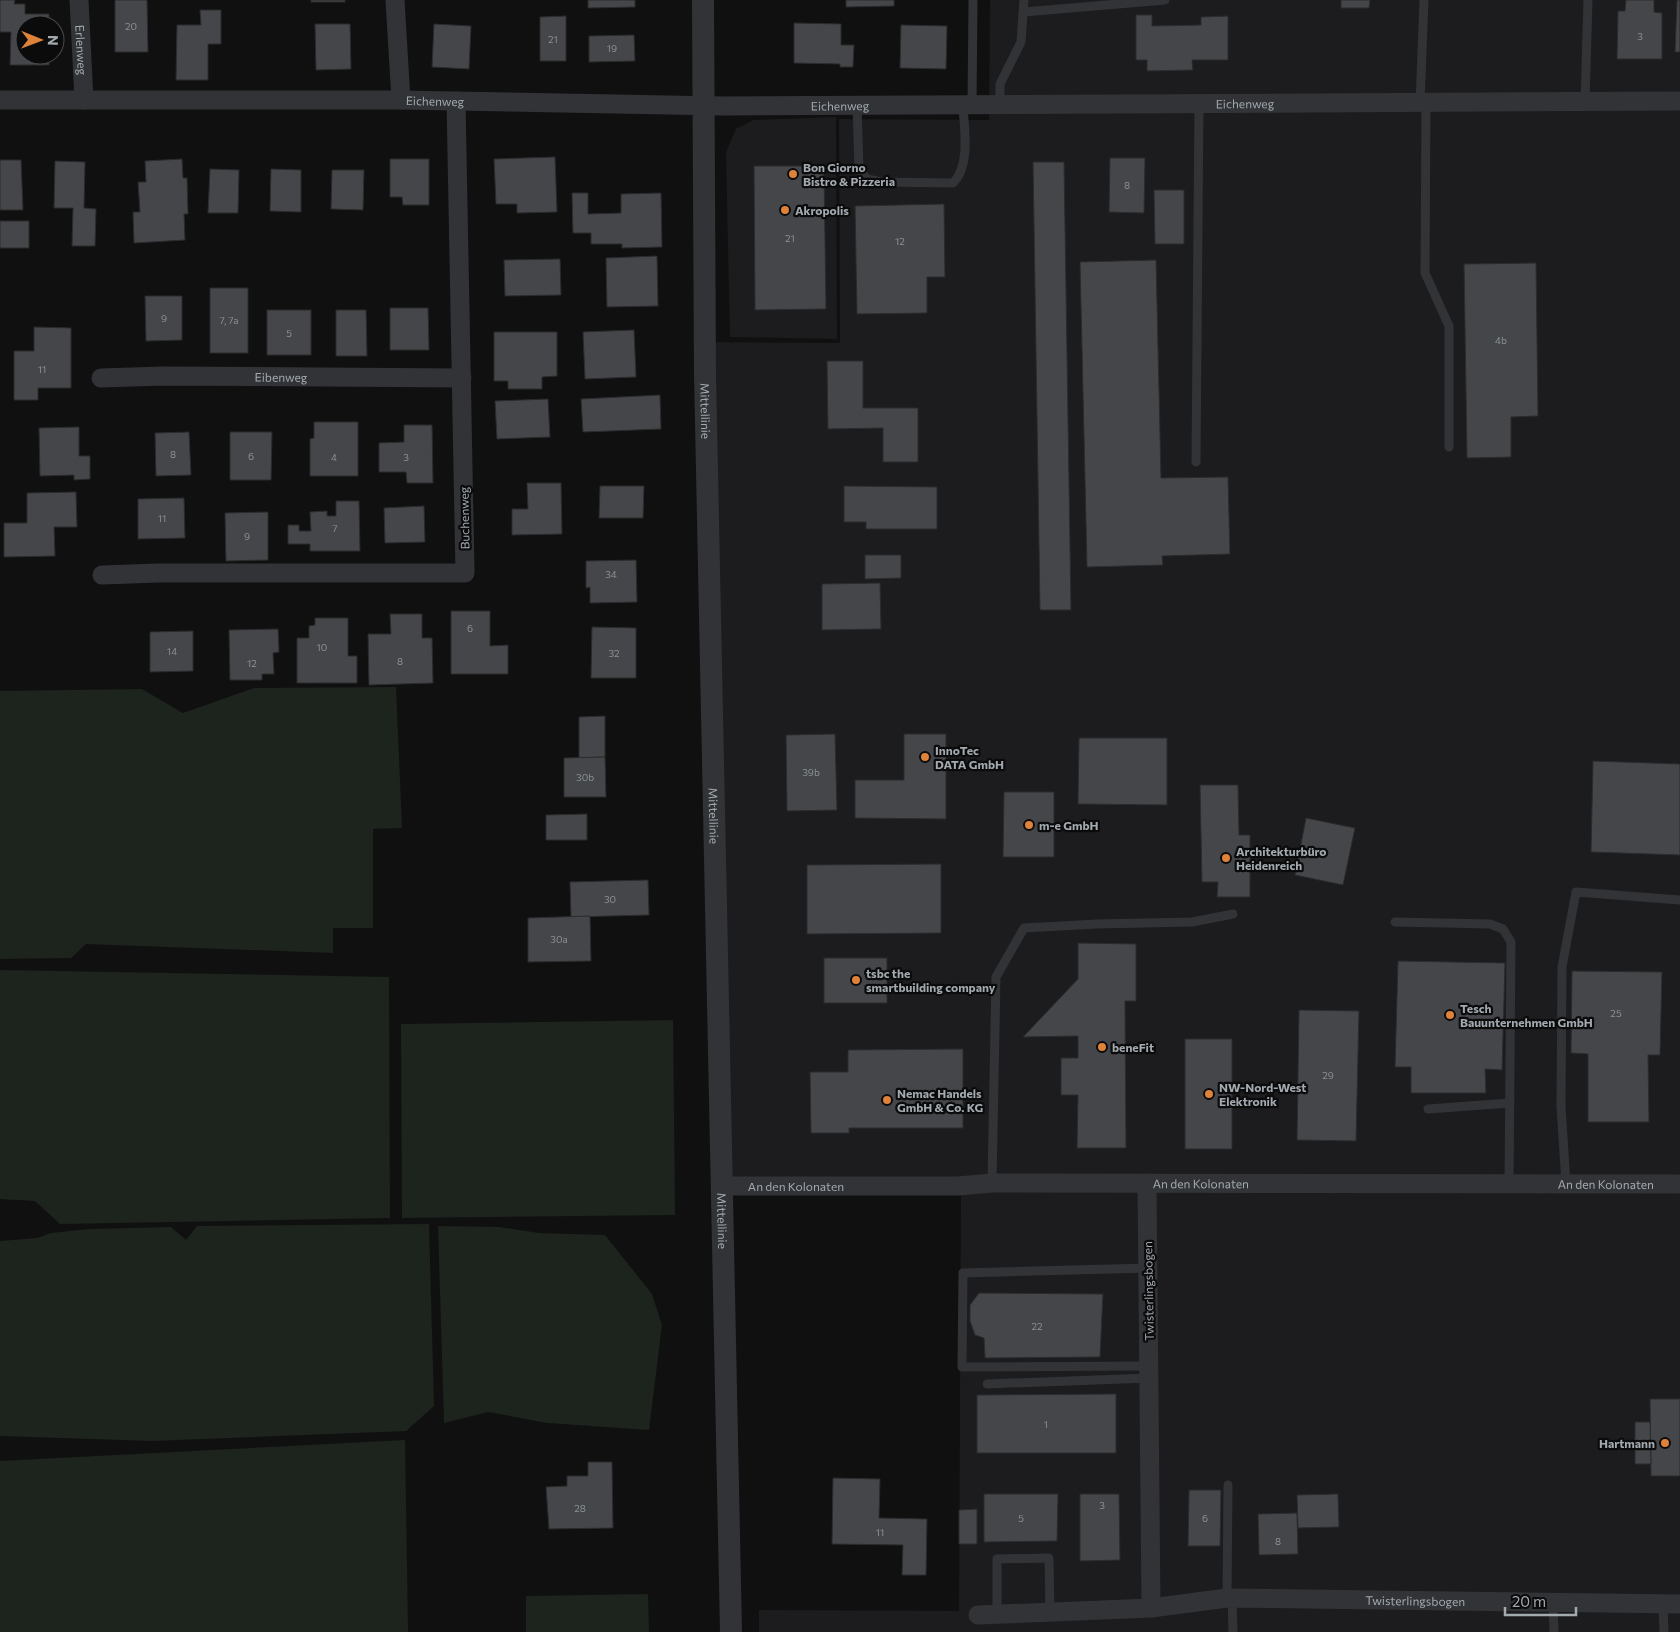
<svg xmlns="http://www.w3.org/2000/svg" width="1680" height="1632" font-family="Commissioner,sans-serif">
<rect width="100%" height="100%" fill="#101011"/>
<g fill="#1c1c1e">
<path d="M990 0H1680V1632H759V1610L959 1611 961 1188 722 1186 705 342 840 343 839 119 989 120Z"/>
<path d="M836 117 837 339 730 337 726 152 736 129 754 120Z"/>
</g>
<g fill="#1d231d">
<path d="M396 687 402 828 373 829V928H333V953L86 944 71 958 0 959V691L142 689 183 713 254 688Z"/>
<path d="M0 970 389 977 390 1218 60 1224 35 1201 0 1199Z"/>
<path d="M673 1020 675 1215 402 1218 401 1024Z"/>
<path d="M429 1224 434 1406 406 1431 151 1441 0 1436V1241L37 1238 51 1233 89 1229 171 1227 186 1240 197 1226Z"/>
<path d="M438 1226 499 1227 539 1233 605 1235 652 1294 662 1325 649 1430 547 1423 488 1412 444 1423Z"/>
<path d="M405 1440 408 1632H0V1461Z"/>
<path d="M648 1594 649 1632H526V1596Z"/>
</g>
<g fill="#444649" stroke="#2a2b2d">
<path d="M0 0H15L14 4H25V14H49V25H25V55H49V65H10L11 32H0Z"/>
<path d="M115 0H147L148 52H115Z"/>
<rect x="311" y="0" width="34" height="2"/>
<path d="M588 0H635V7L588 8Z"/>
<path d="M846 0H894V6L846 7Z"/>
<path d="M1341 0H1370L1369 8H1341Z"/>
<path d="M1626 0H1654V12L1662 13V59H1617L1618 11H1625Z"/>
<path d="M1677 0H1680V52H1675Z"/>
<path d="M200 10H221V44H208V80H176L177 25H201Z"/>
<path d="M1136 15H1152V26L1201 25V17L1228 16V60H1192L1193 70 1147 71V60H1136Z"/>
<path d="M566 16V61H540V17Z"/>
<path d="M794 23 841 24V45H854L853 67H840V64L794 63Z"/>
<path d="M315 24H350L351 69 316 70Z"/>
<path d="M434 24 471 26 469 69 432 67Z"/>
<path d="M901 25 947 26 946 69 900 68Z"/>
<path d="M634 35 635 61 589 62V36Z"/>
<path d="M555 157 557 212 517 213V204H496L494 159Z"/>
<path d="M1110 158H1145L1144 213 1109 212Z"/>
<path d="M182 159 183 178H187L188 214H184L185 240 134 243 133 212H140L138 182H146L145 161Z"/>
<path d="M390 159H429V205H403L402 197H390Z"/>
<path d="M0 160H21L23 210H0Z"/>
<path d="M55 161 85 162 84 208 96 209 95 246H72L73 208H54Z"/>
<path d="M1033 162H1064L1071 610H1040Z"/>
<path d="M754 166H824L826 309 755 310Z"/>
<path d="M210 169 239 170 238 213H208Z"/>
<path d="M271 169 301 170V212L270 211Z"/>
<path d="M332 170H364L363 210 331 209Z"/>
<path d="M1154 190H1184V244H1155Z"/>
<path d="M572 193H588V214L621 213V194L661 193 662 247 622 248V244H591V233H573Z"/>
<path d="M944 204 945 277H927V313L857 314 855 206Z"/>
<rect x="0" y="221" width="29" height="27"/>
<path d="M657 256 658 306 607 307 606 258Z"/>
<path d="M560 259 561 295 505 296 504 260Z"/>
<path d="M1156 260 1161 478 1228 477 1230 554 1162 556 1163 565 1087 567 1080 262Z"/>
<path d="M1536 263 1538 416 1511 417V457L1467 458 1464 264Z"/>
<rect x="210" y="288" width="38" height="65"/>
<path d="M145 296H182V340L146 341Z"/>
<path d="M390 308H428L429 350H390Z"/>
<rect x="267" y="310" width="44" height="45"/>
<path d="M336 310H366L367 356H336Z"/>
<path d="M34 327 71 328V388H38V400H14V351H34Z"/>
<path d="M634 330 636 377 585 379 583 332Z"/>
<path d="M494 332H557V376L542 377V389H508V381H494Z"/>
<path d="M827 361H863V408H918V462H883V428L828 429Z"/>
<path d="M660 395 661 429 583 432 581 399Z"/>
<path d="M548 399 550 437 497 439 495 401Z"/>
<path d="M314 422H358V476H310V439L314 438Z"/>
<path d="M404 425H432L433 483H407L406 472H379V443L404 442Z"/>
<path d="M79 427V456H90V479L74 480V475L40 476 39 428Z"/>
<path d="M189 432 191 475 156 476 155 433Z"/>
<path d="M230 432H272L271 480H230Z"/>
<path d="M527 483H561L562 534 512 535V509H528Z"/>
<path d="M600 486H644L643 518H599Z"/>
<path d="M844 486 937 487V529H866V522H844Z"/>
<path d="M76 492 77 527H54L55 556 4 557V523H27V493Z"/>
<path d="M184 498 185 538 138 539V499Z"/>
<path d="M336 501H359L360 551H310V544H288V525H299V531H311L310 512 327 511V516H336Z"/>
<path d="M424 506 425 542 385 543 384 508Z"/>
<path d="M268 512V560L226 561 225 513Z"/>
<path d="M865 555H901V578L865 579Z"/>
<path d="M636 560 637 602 590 603V587L586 588V561Z"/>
<path d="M880 583 881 629 822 630V584Z"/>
<path d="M451 611H490V646L508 645V674H451Z"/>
<path d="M390 614H422V638H432L433 683 369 685 368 634H391Z"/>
<path d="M315 618H348V656H357V683H297V638H309V626L315 625Z"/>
<path d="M592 627 636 628V678H591Z"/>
<path d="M278 629 279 652 273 653 274 674H262V680H230L229 630Z"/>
<path d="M193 631V671L150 672V632Z"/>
<path d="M605 716V757L579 758V717Z"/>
<path d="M835 734 837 810 787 811 786 735Z"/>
<path d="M904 734H946V819L855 818V780H904Z"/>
<path d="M1079 738H1167V805L1078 804Z"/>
<path d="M605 757 606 797H564V758Z"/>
<path d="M1593 761 1680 764V855L1591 852Z"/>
<path d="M1200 785H1238L1239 835H1250V897H1217L1218 882H1202Z"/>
<path d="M1004 792H1054V857H1003Z"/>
<path d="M587 814V840H546V815Z"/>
<path d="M1306 818 1355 828 1343 885 1295 875Z"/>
<path d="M941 864V933L807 934V865Z"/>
<path d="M648 880 649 915 571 917 570 882Z"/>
<path d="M590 916 591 961 528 962V918Z"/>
<path d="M1078 943 1136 944V1001H1125L1126 1148H1077L1078 1095H1061V1058H1078V1036L1023 1037 1078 979Z"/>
<rect x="824" y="958" width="63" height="45"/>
<path d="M1398 961 1505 963 1502 1070 1485 1069 1486 1093H1411V1067H1395Z"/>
<path d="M1572 971 1662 972 1660 1055H1648L1649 1122H1588V1054L1571 1053Z"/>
<path d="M1299 1010 1359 1011 1356 1141 1297 1140Z"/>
<rect x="1185" y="1039" width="47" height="110"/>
<path d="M963 1049V1128H849V1133H811L810 1072H848V1050Z"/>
<path d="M979 1293 1103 1294 1100 1357 985 1358 984 1338 975 1335 970 1321V1305Z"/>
<path d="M1116 1394V1453H977V1395Z"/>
<path d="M1650 1399H1680V1476H1651Z"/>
<path d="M1635 1422H1650L1651 1464H1635Z"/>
<path d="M588 1462H612L613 1528 549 1529 546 1487 567 1486V1476H588Z"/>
<path d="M833 1478 880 1479 879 1518 927 1519 926 1575H902L903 1545 832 1544Z"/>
<path d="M1189 1490H1221L1220 1546H1188Z"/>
<path d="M984 1494H1058L1057 1541 984 1542Z"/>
<path d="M1080 1494H1119L1120 1560 1080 1561Z"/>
<path d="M1338 1494 1339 1527 1298 1528 1297 1495Z"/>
<path d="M977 1509V1544H959V1510Z"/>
<path d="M1297 1513 1298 1554 1259 1555 1258 1514Z"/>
</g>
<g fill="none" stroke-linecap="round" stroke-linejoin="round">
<g stroke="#313336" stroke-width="9">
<path d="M1024 12 1165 0"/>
<path d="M1585 102 1588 0"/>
<path d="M1420 103 1424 0"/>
<path d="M1426 103 1425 273 1449 326V447"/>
<path d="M972 105 973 0"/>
<path d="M1000 105V84L1021 42 1024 0"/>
<path d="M857 106 859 169 867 179 881 182 953 183C971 165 964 129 963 105"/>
<path d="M1196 462 1199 104"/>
<path d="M1395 922 1490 924 1503 929 1511 942 1509 1184"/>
<path d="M1428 1109 1510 1103"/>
<path d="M992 1183 996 977 1024 928 1097 924 1192 922 1233 914"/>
<path d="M1566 1184 1561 1106 1562 967 1576 892 1680 900"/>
<path d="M1148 1268 963 1273 962 1367 1149 1366"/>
<path d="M987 1384 1149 1378"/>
<path d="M1227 1598 1228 1485"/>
<path d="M1232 1598 1233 1632"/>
<path d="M1553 1602 1554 1632"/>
<path d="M1663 1604 1664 1632"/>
<path d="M997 1613V1559L1049 1558 1050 1612"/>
</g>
<g stroke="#313336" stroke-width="19">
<path id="s1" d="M79 0 84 100"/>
<path d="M395 0 401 100"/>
<path id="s2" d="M0 100H401L721 106 1680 101"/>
<path id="s3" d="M101 378 163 376 462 378"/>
<path d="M102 575 158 573H465L456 101"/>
<path id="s4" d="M722 1186H958L992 1183 1680 1184"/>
<path id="s5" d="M1151 1608 1227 1598 1680 1604"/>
<path d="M978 1615 1151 1608 1147 1183"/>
</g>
<path stroke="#313336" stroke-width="22" id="s6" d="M703 0 705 374 731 1632"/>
</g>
<g fill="#df823a" stroke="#0b0b0c" stroke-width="2">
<circle cx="793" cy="174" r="5"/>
<circle cx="785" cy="210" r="5"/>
<circle cx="925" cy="757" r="5"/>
<circle cx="1029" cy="825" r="5"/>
<circle cx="1226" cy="858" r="5"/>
<circle cx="856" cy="980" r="5"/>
<circle cx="1450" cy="1015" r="5"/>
<circle cx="1102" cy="1047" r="5"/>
<circle cx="1209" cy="1094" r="5"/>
<circle cx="887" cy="1100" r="5"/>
<circle cx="1665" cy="1443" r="5"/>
</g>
<g text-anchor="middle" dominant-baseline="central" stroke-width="4.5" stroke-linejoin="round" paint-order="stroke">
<g font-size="10" fill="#8a9196">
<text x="131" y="26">20</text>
<text x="1640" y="36">3</text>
<text x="553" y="39">21</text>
<text x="612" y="48">19</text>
<text x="1127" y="185">8</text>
<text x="790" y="238">21</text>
<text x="900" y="241">12</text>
<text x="164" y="318">9</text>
<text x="229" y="320">7, 7a</text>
<text x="289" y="333">5</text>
<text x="1501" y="340">4b</text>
<text x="42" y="369">11</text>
<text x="173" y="454">8</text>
<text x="251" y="456">6</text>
<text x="334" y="457">4</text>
<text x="406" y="457">3</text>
<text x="162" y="518">11</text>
<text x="335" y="528">7</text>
<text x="247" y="536">9</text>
<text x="611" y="574">34</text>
<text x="470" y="628">6</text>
<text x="322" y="647">10</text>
<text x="172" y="651">14</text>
<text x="614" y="653">32</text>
<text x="400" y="661">8</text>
<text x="252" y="663">12</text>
<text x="811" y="772">39b</text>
<text x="585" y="777">30b</text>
<text x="610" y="899">30</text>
<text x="559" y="939">30a</text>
<text x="1616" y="1013">25</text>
<text x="1328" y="1075">29</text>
<text x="1037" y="1326">22</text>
<text x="1046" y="1424">1</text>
<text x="1102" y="1505">3</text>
<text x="580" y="1508">28</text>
<text x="1021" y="1518">5</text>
<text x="1205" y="1518">6</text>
<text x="880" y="1532">11</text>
<text x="1278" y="1541">8</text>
</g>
<g font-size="12" fill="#a2aab0" stroke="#0b0b0c">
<text stroke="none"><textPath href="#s1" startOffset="50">Erlenweg</textPath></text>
<text stroke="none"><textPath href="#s2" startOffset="435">Eichenweg</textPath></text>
<text stroke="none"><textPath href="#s2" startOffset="1245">Eichenweg</textPath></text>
<text stroke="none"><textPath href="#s2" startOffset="840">Eichenweg</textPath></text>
<text stroke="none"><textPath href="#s3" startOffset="180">Eibenweg</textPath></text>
<text stroke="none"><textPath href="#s6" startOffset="411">Mittellinie</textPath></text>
<text transform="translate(464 518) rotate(-91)">Buchenweg</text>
<text stroke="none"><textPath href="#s6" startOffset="816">Mittellinie</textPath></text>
<text stroke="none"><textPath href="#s4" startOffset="479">An den Kolonaten</textPath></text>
<text stroke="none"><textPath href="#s4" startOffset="884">An den Kolonaten</textPath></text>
<text stroke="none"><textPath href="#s4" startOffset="74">An den Kolonaten</textPath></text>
<text stroke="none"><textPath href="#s6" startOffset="1221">Mittellinie</textPath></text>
<text transform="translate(1148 1291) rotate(-91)">Twisterlingsbogen</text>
<text stroke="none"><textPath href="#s5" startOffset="265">Twisterlingsbogen</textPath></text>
</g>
<g font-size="12" font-weight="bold" fill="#a2aab0" stroke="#0b0b0c" text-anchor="start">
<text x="803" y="167">Bon Giorno<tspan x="803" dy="14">Bistro &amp; Pizzeria</tspan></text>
<text x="795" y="210">Akropolis</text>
<text x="935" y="750">InnoTec<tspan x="935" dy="14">DATA GmbH</tspan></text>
<text x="1039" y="825">m-e GmbH</text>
<text x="1236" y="851">Architekturbüro<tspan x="1236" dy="14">Heidenreich</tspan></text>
<text x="866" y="973">tsbc the<tspan x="866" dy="14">smartbuilding company</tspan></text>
<text x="1460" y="1008">Tesch<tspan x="1460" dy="14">Bauunternehmen GmbH</tspan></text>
<text x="1112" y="1047">beneFit</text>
<text x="1219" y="1087">NW-Nord-West<tspan x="1219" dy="14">Elektronik</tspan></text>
<text x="897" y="1093">Nemac Handels<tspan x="897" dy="14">GmbH &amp; Co. KG</tspan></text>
<text x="1655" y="1443" text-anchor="end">Hartmann</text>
</g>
</g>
<g transform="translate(40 40) rotate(91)"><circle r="24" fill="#0b0b0c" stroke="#474b4e"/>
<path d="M0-4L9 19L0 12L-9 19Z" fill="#df823a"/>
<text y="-8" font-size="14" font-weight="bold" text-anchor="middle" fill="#a2aab0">N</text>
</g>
<path d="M1505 1607v8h71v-8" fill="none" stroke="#a2aab0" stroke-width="2.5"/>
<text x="1512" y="1607" font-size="15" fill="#a2aab0" stroke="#0b0b0c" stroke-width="4" paint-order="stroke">20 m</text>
</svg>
